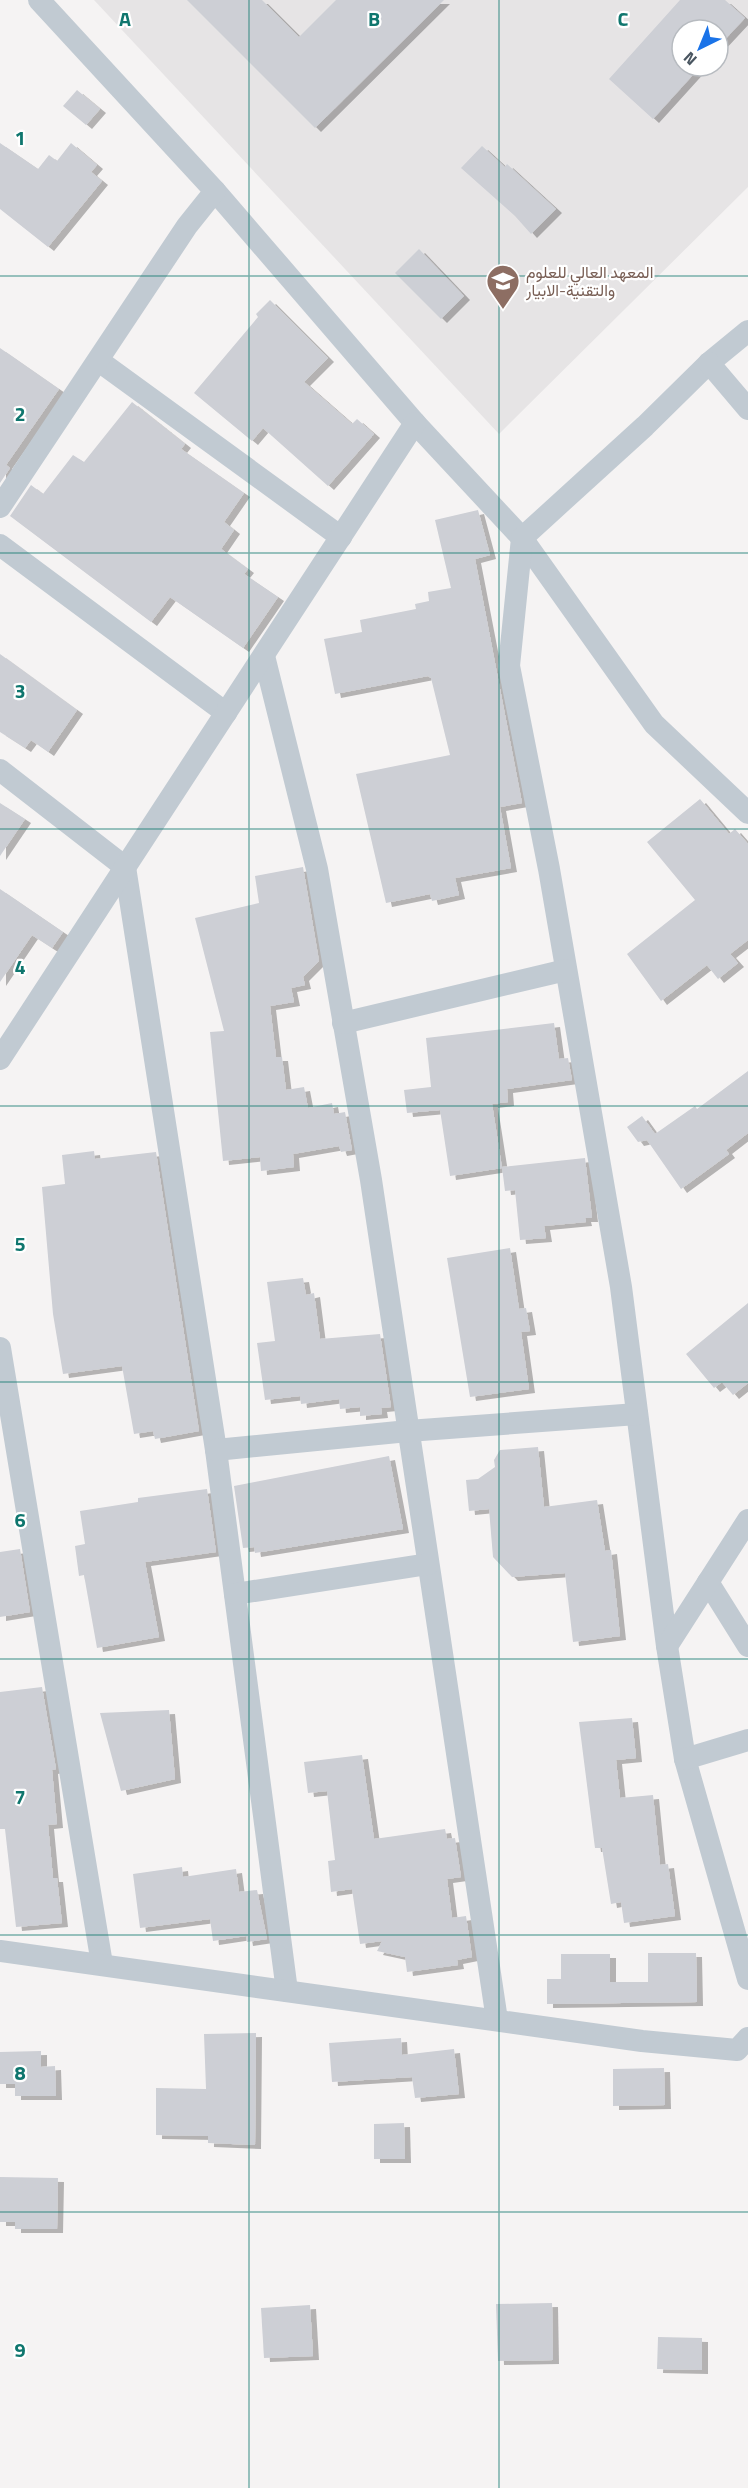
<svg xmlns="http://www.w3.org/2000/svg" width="748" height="2488" font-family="'Titillium Web',Vazirmatn,sans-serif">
<defs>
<filter id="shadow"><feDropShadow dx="6" dy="4" stdDeviation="0" flood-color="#0004"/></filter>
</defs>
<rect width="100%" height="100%" fill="#f5f3f3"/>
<path fill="#e6e4e5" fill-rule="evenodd" d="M94 0H748V187L499 434ZM682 30H718V66H682Z"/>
<g fill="#cdcfd5" filter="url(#shadow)">
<path d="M187 0H262L299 37 336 0H444L315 128Z"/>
<path d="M680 0H725L745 18 718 47V30H682V66H701L653 119 609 79Z"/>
<path d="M77 90 100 109 86 125 63 106Z"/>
<path d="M0 143 38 169 49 155 57 161 71 143 97 165 91 172 102 181 48 247 0 209Z"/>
<path d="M482 146 505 167 507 164 556 209 531 234 515 216 461 168Z"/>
<path d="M419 249 464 296 441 319 395 273Z"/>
<path d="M270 300 328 358 304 382 352 424 357 419 374 434 328 486 263 428 252 441 194 393 258 317 256 314Z"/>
<path d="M0 348 59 389 6 465 10 468 0 483Z"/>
<path d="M132 402 185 444 181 449 244 493 224 522 234 530 221 549 248 569 244 574 278 597 243 648 170 597 151 622 10 516 31 485 43 494 73 455 84 462Z"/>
<path d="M478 510 490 555 475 559 522 803 500 807 511 868 455 878 459 895 432 901 430 894 386 903 356 774 450 755 431 678 428 676 335 694 324 639 362 632 360 620 416 609 415 604 429 601 428 592 451 588 435 520Z"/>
<path d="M0 654 77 710 48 752 31 740 25 748 0 732Z"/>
<path d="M700 799 729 834 735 829 748 844V940L730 954 738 963 718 979 707 965 661 1001 627 954 695 900 647 842Z"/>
<path d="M0 803 25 819 0 856Z"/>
<path d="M303 867 319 961 303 977 305 985 291 988 294 1002 270 1006 276 1057H282L286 1090 304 1087 308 1108 332 1103 334 1114 345 1112 352 1150 341 1152 339 1146 293 1154 294 1167 261 1171 260 1157 223 1161 210 1032 224 1031 195 918 259 903 255 876Z"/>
<path d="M0 889 63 932 52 948 32 935 0 982Z"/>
<path d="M554 1023 559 1059 568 1058 572 1080 507 1089 508 1102 492 1104 502 1168 450 1176 440 1110 407 1113 404 1090 431 1087 426 1038Z"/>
<path d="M748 1071V1133L726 1150 729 1154 681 1189 647 1140 638 1142 627 1127 642 1116 655 1134 695 1106 697 1109Z"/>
<path d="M94 1151 95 1159 156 1152 199 1431 155 1439 153 1431 134 1434 122 1366 63 1374 53 1314 42 1187 65 1184 62 1155Z"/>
<path d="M585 1158 592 1218H585L586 1222 544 1226 546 1238 520 1240 515 1190 505 1191 502 1167Z"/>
<path d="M510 1248 519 1309 526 1308 530 1331 521 1332 529 1389 470 1397 447 1258Z"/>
<path d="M303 1278 306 1295 314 1293 320 1339 380 1334 391 1407 381 1408 382 1414 360 1416V1407L340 1409 339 1399 301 1404 300 1396 265 1400 257 1343 275 1341 267 1282Z"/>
<path d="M748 1303V1383L733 1395 722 1382 714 1388 686 1354Z"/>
<path d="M538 1447 544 1507 597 1500 605 1551 611 1550 620 1636 573 1642 565 1573 512 1577 493 1557 489 1509 469 1511 466 1480 478 1479 495 1467 494 1460 500 1450Z"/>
<path d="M389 1456 403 1529 255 1553 254 1547 243 1548 234 1486Z"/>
<path d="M207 1489 216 1552 145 1562 159 1637 97 1648 84 1575 79 1576 75 1546 85 1544 80 1511 138 1502V1498Z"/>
<path d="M20 1549 30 1612 0 1617V1552Z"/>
<path d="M42 1687 56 1769 52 1770 57 1824 48 1825 53 1878H57L62 1923 16 1927 5 1829H0V1692Z"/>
<path d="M169 1710 175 1779 121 1791 100 1713Z"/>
<path d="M632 1718 636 1758 616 1760 620 1798 653 1795 660 1865 668 1864 675 1916 624 1923 621 1902 611 1904 602 1848H595L579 1722Z"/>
<path d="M362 1755 374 1839 445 1829 447 1839 455 1838 461 1877 447 1879 452 1918 466 1916 472 1957 457 1960 458 1965 407 1972 405 1957 377 1951 382 1941 360 1944 352 1889 331 1892 328 1861 335 1860 327 1791 308 1793 304 1762Z"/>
<path d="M182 1867 183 1877 236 1869 239 1892 257 1890 267 1939 247 1942 246 1936 213 1941 210 1919 140 1928 133 1874Z"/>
<path d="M648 1953H696L697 2002 547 2004V1979H561V1954H610V1982H648Z"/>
<path d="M256 2033 255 2145 208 2143V2136L156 2135V2088L206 2089 204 2034Z"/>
<path d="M401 2038 402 2055 454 2049 459 2094 415 2098 412 2077 332 2082 329 2043Z"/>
<path d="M41 2051V2067L55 2066 56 2096H15V2084H0V2052Z"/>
<path d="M664 2068 665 2105 613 2106V2069Z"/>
<path d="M404 2123 405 2159H374V2124Z"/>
<path d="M0 2177 58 2178 57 2229H15V2222H0Z"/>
<path d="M552 2303 553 2360 498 2361 496 2304Z"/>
<path d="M310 2305 313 2356 264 2358 261 2308Z"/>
<path d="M658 2337 702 2338V2370L657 2369Z"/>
</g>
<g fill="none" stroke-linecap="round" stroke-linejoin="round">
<g stroke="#c1cad2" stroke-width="22">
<path d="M215 191 415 423 522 538 654 724 748 813"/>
<path d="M748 331 709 363 645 426 522 538 509 666 549 869 621 1287 667 1646 685 1759 748 1979"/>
<path d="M99 361 341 537"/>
<path d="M709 363 748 409"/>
<path d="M0 507 187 226 215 191 39 0"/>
<path d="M0 545 226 713"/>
<path d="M264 656 317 869 371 1180 497 2020"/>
<path d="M0 770 125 867 216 1450 287 1991"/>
<path d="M343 1023 566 970"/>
<path d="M0 1059 415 423"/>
<path d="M0 1348 102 1964"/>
<path d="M216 1450 408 1431 637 1414"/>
<path d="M708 1582 748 1646"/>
<path d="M235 1594 428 1564"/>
<path d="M667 1646 748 1520"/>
<path d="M685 1759 748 1740"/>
<path d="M0 1951 642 2041 737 2050 748 2038"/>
</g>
</g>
<path fill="none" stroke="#0f766e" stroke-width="1.5" stroke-opacity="0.55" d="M249 0V2488M499 0V2488M0 276H748M0 553H748M0 829H748M0 1106H748M0 1382H748M0 1659H748M0 1935H748M0 2212H748"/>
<defs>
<symbol id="university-pin" viewBox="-11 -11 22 30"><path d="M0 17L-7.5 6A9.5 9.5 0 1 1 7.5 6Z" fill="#8d6e63" stroke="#fff"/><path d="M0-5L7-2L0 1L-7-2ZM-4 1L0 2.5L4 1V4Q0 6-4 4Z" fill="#fff"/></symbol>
</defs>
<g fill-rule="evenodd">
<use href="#university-pin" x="484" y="262" width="38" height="52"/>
</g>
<g text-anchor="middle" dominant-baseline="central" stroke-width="4.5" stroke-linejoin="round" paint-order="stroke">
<g font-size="16" fill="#785e54" stroke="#fff" text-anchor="start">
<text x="526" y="272">المعهد العالي للعلوم<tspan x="526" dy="18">والتقنية-الابيار</tspan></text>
</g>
</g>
<g font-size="20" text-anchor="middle" font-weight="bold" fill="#0f766e" stroke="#fff" stroke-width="4.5" stroke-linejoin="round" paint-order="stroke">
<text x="125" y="26">A</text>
<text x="374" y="26">B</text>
<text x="623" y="26">C</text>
<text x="20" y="145">1</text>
<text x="20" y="421">2</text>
<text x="20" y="698">3</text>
<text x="20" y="974">4</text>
<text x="20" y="1251">5</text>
<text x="20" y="1527">6</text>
<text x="20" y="1804">7</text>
<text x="20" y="2080">8</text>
<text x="20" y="2357">9</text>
</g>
<g transform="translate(700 48) rotate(223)"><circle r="28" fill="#ffffff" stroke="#b7bbc0" stroke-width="1.5"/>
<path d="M0-4.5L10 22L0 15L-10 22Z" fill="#1a73e8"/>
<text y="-9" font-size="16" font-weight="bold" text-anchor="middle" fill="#4a5661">N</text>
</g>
</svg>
